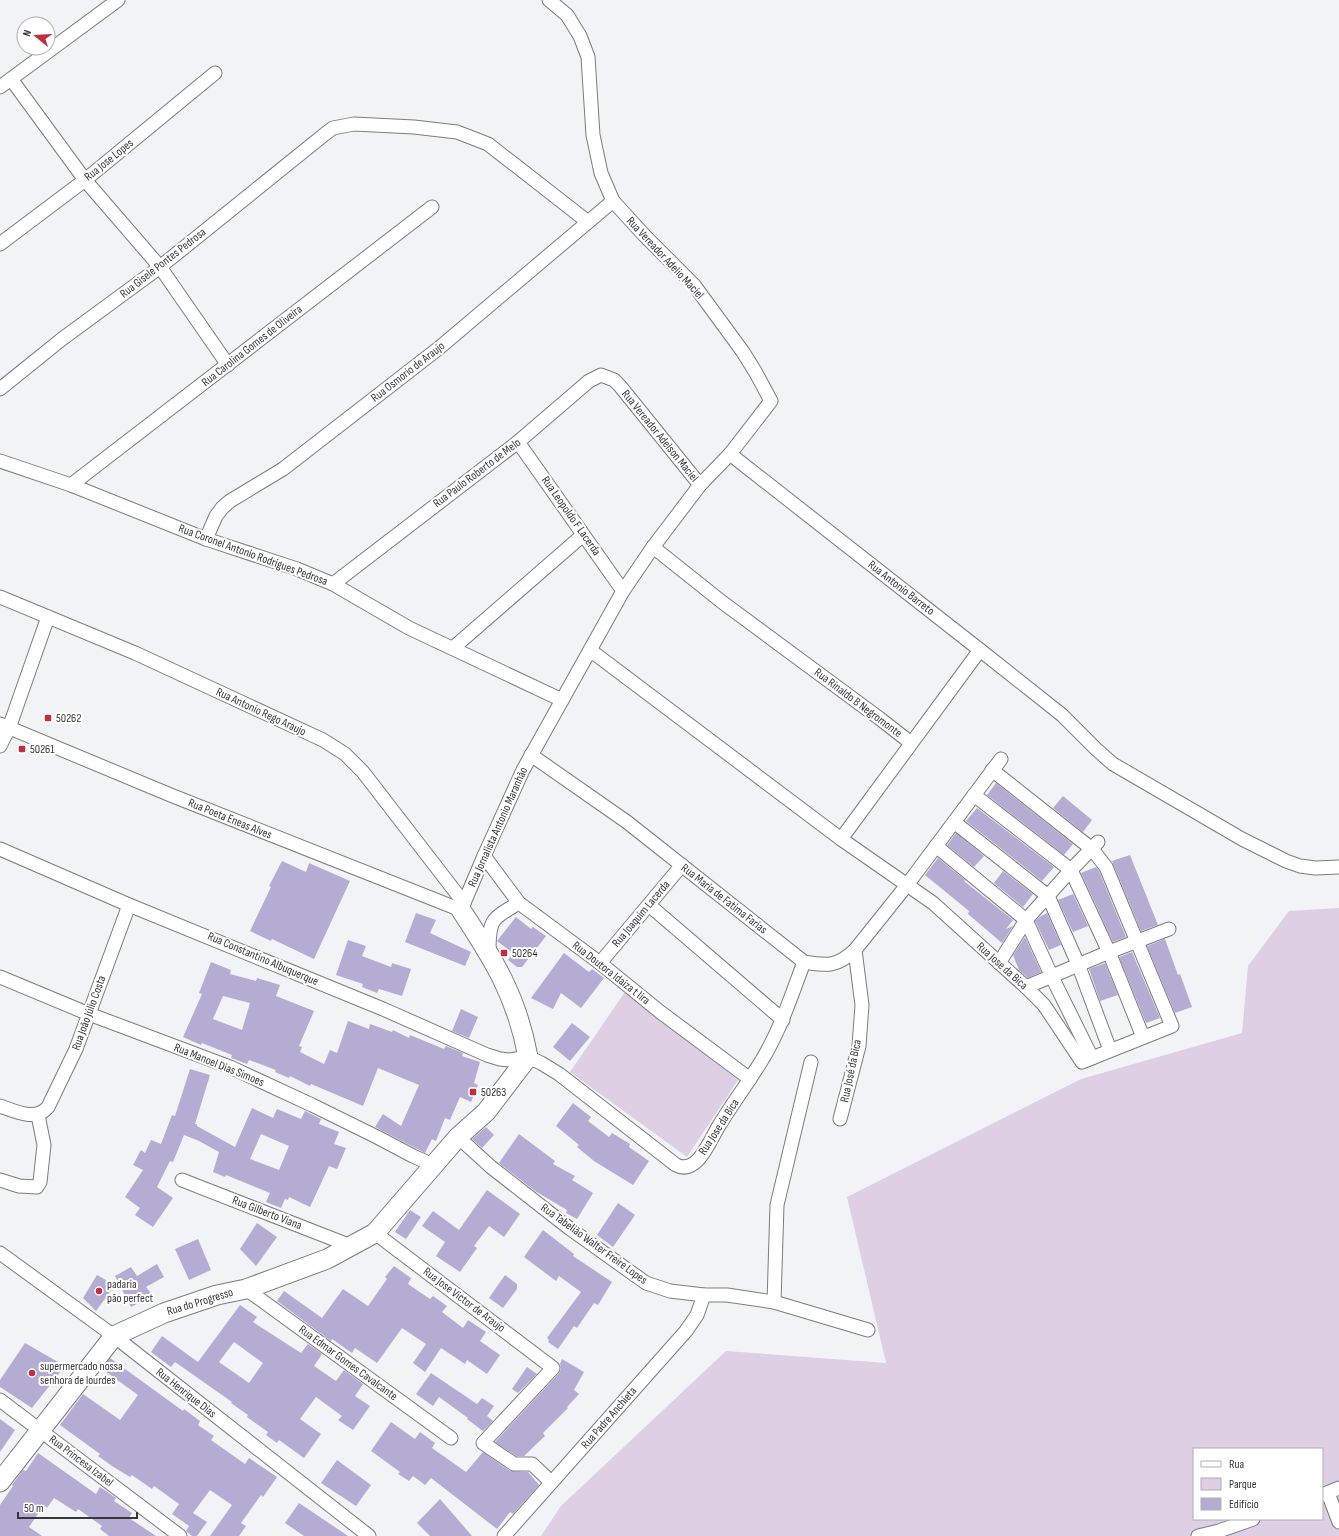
<svg xmlns="http://www.w3.org/2000/svg" width="1339" height="1536" font-family="'Sofia Sans Condensed',sans-serif">
<rect width="100%" height="100%" fill="#f2f3f6"/>
<g fill="#decfe4" fill-rule="evenodd">
<path d="M1339 908V1536H541L561 1506 726 1351 886 1363 847 1197 1081 1079 1242 1033 1248 966 1289 911ZM1194 1449H1322V1519H1194Z"/>
<path d="M625 992 738 1080 687 1157 570 1072Z"/>
</g>
<g fill="#b5acd3" fill-rule="evenodd">
<path d="M996 783 1073 844 1064 855 987 795Z"/>
<path d="M1063 796 1092 820 1083 832 1053 808Z"/>
<path d="M977 808 1054 867 1042 881 966 821Z"/>
<path d="M956 833 984 856 974 867 947 845Z"/>
<path d="M1130 855 1158 925 1141 931 1112 861Z"/>
<path d="M938 858 965 880 964 881 1013 920 1006 929 1013 926 1002 943 968 914 969 911 925 875Z"/>
<path d="M282 861 306 872 309 863 350 881 314 959 272 939 271 941 250 931 271 887 269 886Z"/>
<path d="M1096 867 1099 871 1126 937 1113 942 1081 873Z"/>
<path d="M1003 871 1033 894 1023 907 994 883Z"/>
<path d="M1073 894 1088 926 1073 932 1058 900Z"/>
<path d="M416 913 436 920 430 933 471 952 465 966 405 942Z"/>
<path d="M1047 913 1061 945 1049 950 1035 921 1041 916Z"/>
<path d="M516 917 531 929 533 927 546 936 522 967H517L508 960 513 953 497 941Z"/>
<path d="M1025 937 1041 972 1028 978 1019 970 1013 955Z"/>
<path d="M1165 939 1178 975 1180 974 1192 1007 1175 1013 1147 946Z"/>
<path d="M348 940 366 946 362 956 391 967 392 963 411 969 402 996 379 989 377 993 362 987 363 984 336 975Z"/>
<path d="M1132 952 1160 1018 1146 1023 1119 957Z"/>
<path d="M564 953 589 972 592 969 604 978 581 1008 561 993 553 1009 531 998Z"/>
<path d="M211 962 231 970 230 974 256 981 257 978 280 985 276 996 314 1011 299 1046 302 1047 300 1052 324 1064 330 1050 337 1053 348 1021 369 1029 370 1024 392 1032 393 1030 409 1038 410 1035 444 1049 446 1046 463 1053 462 1056 480 1062 474 1083 478 1085 471 1102 460 1097 450 1120 445 1118 436 1141 432 1139 425 1153 375 1127 383 1114 401 1126 419 1085 378 1068 363 1106 311 1084 310 1086 290 1076 289 1078 275 1072 276 1070 249 1060 247 1064 231 1058 232 1055 202 1043 201 1045 183 1037 202 994 199 993ZM223 996 250 1003 242 1030 213 1019Z"/>
<path d="M1105 963 1118 995 1100 1001 1089 969Z"/>
<path d="M461 1009 478 1017 469 1038 452 1031Z"/>
<path d="M572 1023 590 1037 570 1061 553 1047Z"/>
<path d="M190 1069 210 1075 195 1124H197V1126L235 1147 252 1108 273 1118 277 1109 301 1119 305 1111 321 1119 319 1124 339 1132 334 1144 346 1148 337 1169 329 1166 310 1207 289 1197 288 1200 285 1199 281 1208 266 1202 270 1193 226 1175 225 1177 213 1172 219 1152 199 1141 184 1135 173 1162 170 1161 157 1187 173 1198 153 1227 135 1215 140 1208 125 1197 143 1170 133 1165 141 1150 145 1153 151 1140 161 1144 172 1115 175 1116ZM261 1134 289 1146 279 1170 250 1159Z"/>
<path d="M573 1103 591 1117 588 1121 609 1137 612 1133 630 1144 629 1147 649 1161 633 1185 594 1161 577 1147 579 1145 556 1126Z"/>
<path d="M486 1127 494 1135 482 1148 472 1139Z"/>
<path d="M519 1134 555 1161 553 1164 575 1176 572 1180 593 1193 577 1219 566 1213 567 1210 535 1191 499 1163Z"/>
<path d="M487 1190 520 1214 504 1237 489 1226 474 1246 477 1248 460 1272 436 1256 445 1242 422 1226 433 1211 459 1230Z"/>
<path d="M618 1203 635 1215 613 1247 597 1235Z"/>
<path d="M410 1210 421 1217 406 1239 395 1232Z"/>
<path d="M257 1223 277 1237 256 1266 240 1249Z"/>
<path d="M543 1230 574 1254 573 1256 612 1282 598 1305 594 1303 577 1328 574 1326 558 1349 548 1342 549 1340 547 1338 581 1292 559 1276 556 1281 524 1257Z"/>
<path d="M198 1239 211 1270 189 1280 175 1249Z"/>
<path d="M157 1264 164 1277 146 1287 153 1296 131 1307 115 1276 131 1267 137 1276Z"/>
<path d="M394 1266 411 1278 408 1284 430 1299 433 1296 447 1306 442 1312 463 1328 468 1320 486 1332 480 1341 500 1355 487 1374 467 1360 465 1364 441 1348 425 1372 413 1363 426 1344 402 1328 377 1363 355 1348 352 1353 332 1339 331 1341 277 1301 284 1291 322 1318 343 1289 368 1306 387 1279 385 1277Z"/>
<path d="M97 1275 115 1285 96 1311 83 1298Z"/>
<path d="M505 1275 517 1284V1289L503 1308 489 1298Z"/>
<path d="M240 1305 257 1317 253 1322 301 1353 308 1344 322 1354 314 1366 336 1381 344 1370 363 1384 355 1396 370 1406 353 1430 338 1420 342 1416 316 1397 300 1419 321 1434 304 1458 279 1440 277 1443 266 1435 268 1432 247 1417 248 1415 231 1403 232 1402 175 1362 171 1367 151 1352 162 1336 198 1362ZM234 1342 263 1363 249 1383 219 1362Z"/>
<path d="M25 1343 65 1366 32 1408 0 1387V1380Z"/>
<path d="M110 1358 183 1411 184 1409 200 1421 198 1425 214 1436 211 1440 245 1464 249 1458 277 1477 263 1497 261 1495 241 1523 246 1526 239 1536H210L232 1505 210 1490 193 1513 207 1522 197 1536H192L186 1531 189 1526 172 1514 179 1504 154 1486 152 1489 132 1475 130 1477 112 1466 98 1456 100 1454 60 1425 83 1394 120 1420 138 1395 102 1369Z"/>
<path d="M562 1359 584 1372 574 1390 579 1394 567 1407 568 1408 543 1433 545 1436 524 1456H516L495 1442 559 1373 561 1369 560 1364Z"/>
<path d="M527 1367 537 1374 518 1393 512 1389Z"/>
<path d="M431 1373 477 1404 482 1398 494 1406 487 1416 493 1421 483 1431 467 1419 468 1418 439 1397 433 1406 416 1394Z"/>
<path d="M0 1419 15 1430 0 1452Z"/>
<path d="M391 1422 415 1439 420 1432 435 1443 432 1448 466 1472 483 1452 510 1471 528 1472 539 1485 513 1514 510 1512 497 1529 431 1478 425 1485 413 1476 409 1481 398 1474 400 1472 371 1451Z"/>
<path d="M38 1453 96 1494 100 1487 116 1498 114 1501 132 1513 129 1518 156 1536H109L100 1529 102 1526 78 1509 76 1512 54 1498 47 1508 44 1505 29 1527 42 1536H0V1505L13 1486 12 1485 23 1470 26 1471Z"/>
<path d="M337 1460 371 1485 356 1506 321 1483Z"/>
<path d="M440 1499 472 1536H430L417 1523Z"/>
<path d="M299 1503 317 1515 348 1536H304L285 1523Z"/>
</g>
<g fill="none" stroke-linecap="round" stroke-linejoin="round">
<defs>
<g id="street">
<path d="M11 79 85 180 160 267 228 365"/>
<path d="M0 87 118 0"/>
<path d="M0 244 85 180 215 73"/>
<path d="M0 389 62 339 160 267 325 134 333 128 354 124 414 127 457 132 488 144 588 222"/>
<path d="M518 442 623 591"/>
<path d="M730 454 980 650 841 839"/>
<path d="M0 461 71 485 206 539 297 569 333 584 409 628 562 700"/>
<path d="M71 485 432 207"/>
<path d="M206 539 216 516 222 508 230 501 283 469 439 348 613 201"/>
<path d="M653 547 722 602 879 718 911 743"/>
<path d="M333 584 518 442 589 381 601 375 614 380 620 386 700 485"/>
<path d="M0 597 135 653 323 740 345 754 363 772 464 903"/>
<path d="M453 648 583 535"/>
<path d="M590 650 841 839 933 903 1026 987 1044 1005 1082 1062 1172 1026 1106 867 1092 849 992 770"/>
<path d="M980 650 1062 715 1096 749 1113 764 1242 839 1286 861 1300 866 1315 868 1339 867"/>
<path d="M0 724 173 796 461 910 484 856 523 770 623 591 653 547 700 485 730 454 771 401 756 373 743 352 694 285 644 235 613 201 601 173 593 135 588 57 580 36 567 15 549 0"/>
<path d="M0 746 9 728 48 617"/>
<path d="M531 755 627 822 804 962C827 966 837 967 855 950L907 885 1001 759"/>
<path d="M974 795 1071 870 1109 952 1143 1037"/>
<path d="M954 822 1048 896 1078 964 1110 1050"/>
<path d="M936 846 1026 920 1052 977 1092 1058"/>
<path d="M0 849 129 905 383 1009 487 1055 500 1059 510 1060 528 1057 541 1063 559 1074 676 1165C698 1176 710 1139 720 1124 734 1101 751 1079 765 1055 782 1025 792 994 804 962"/>
<path d="M484 856 519 903 600 963 659 1011 750 1079"/>
<path d="M649 905 783 1020"/>
<path d="M489 952C489 920 491 919 519 903"/>
<path d="M600 963 682 865"/>
<path d="M999 963 1026 920 1071 870 1098 842"/>
<path d="M0 977 89 1014 230 1067 312 1105 377 1137 413 1156 433 1165"/>
<path d="M1026 987 1109 952 1169 929"/>
<path d="M0 1106C15 1111 36 1122 48 1107L76 1049 129 905"/>
<path d="M840 1119 859 1046 862 1005 855 950"/>
<path d="M458 1137 491 1167 569 1228 646 1283 670 1291 704 1295H727L774 1302 868 1330"/>
<path d="M0 1180 19 1186 37 1187 40 1182 44 1145 38 1115"/>
<path d="M182 1180 351 1246"/>
<path d="M375 1233 553 1368 483 1443 514 1464H532L551 1482"/>
<path d="M0 1253 114 1336 369 1536"/>
<path d="M246 1289 451 1438"/>
<path d="M774 1302 777 1205 811 1062"/>
<path d="M0 1400 180 1536"/>
<path d="M1328 1493 1339 1522"/>
<path d="M1322 1495 1339 1488"/>
<path d="M504 1536 686 1331 697 1315 704 1295"/>
<path d="M1198 1536 1219 1531 1253 1519"/>
</g>
<path id="secondary" d="M0 1482 114 1336 164 1313 217 1295 246 1289 327 1259 375 1233 458 1137 486 1112 528 1057C517 997 494 960 461 910"/>
</defs>
<use href="#street" stroke="#7b7c7e" stroke-width="15"/>
<use href="#secondary" stroke="#7b7c7e" stroke-width="21"/>
<use href="#street" stroke="#fff" stroke-width="13"/>
<use href="#secondary" stroke="#fff" stroke-width="19"/>
</g>
<g fill="#bf2f42" stroke="#fff" stroke-width="1.5">
<rect x="44" y="714" width="8" height="8" rx="2"/>
<rect x="18" y="745" width="8" height="8" rx="2"/>
<rect x="500" y="949" width="8" height="8" rx="2"/>
<rect x="469" y="1088" width="8" height="8" rx="2"/>
<circle cx="99" cy="1291" r="4"/>
<circle cx="32" cy="1373" r="4"/>
</g>
<g text-anchor="middle" dominant-baseline="central" stroke-width="4" stroke-linejoin="round" paint-order="stroke">
<g font-size="12" fill="#373738" stroke="#fff">
<text transform="translate(109 160) rotate(-39)">Rua Jose Lopes</text>
<text transform="translate(665 258) rotate(47)">Rua Vereador Adelio Maciel</text>
<text transform="translate(163 263) rotate(-38)">Rua Gisele Pontes Pedrosa</text>
<text transform="translate(252 346) rotate(-38)">Rua Carolina Gomes de Oliveira</text>
<text transform="translate(408 372) rotate(-38)">Rua Osmorio de Araujo</text>
<text transform="translate(660 436) rotate(51)">Rua Vereador Adelson Maciel</text>
<text transform="translate(477 473) rotate(-37)">Rua Paulo Roberto de Melo</text>
<text transform="translate(571 516) rotate(55)">Rua Leopoldo F Lacerda</text>
<text transform="translate(253 555) rotate(20)">Rua Coronel Antonio Rodrigues Pedrosa</text>
<text transform="translate(901 588) rotate(38)">Rua Antonio Barreto</text>
<text transform="translate(858 703) rotate(37)">Rua Rinaldo B Negromonte</text>
<text transform="translate(261 712) rotate(25)">Rua Antonio Rego Araujo</text>
<text transform="translate(230 819) rotate(22)">Rua Poeta Eneas Alves</text>
<text transform="translate(498 827) rotate(-66)">Rua Jornalista Antonio Maranhão</text>
<text transform="translate(724 899) rotate(38)">Rua Maria de Fatima Farias</text>
<text transform="translate(641 914) rotate(-50)">Rua Joaquim Lacerda</text>
<text transform="translate(263 959) rotate(23)">Rua Constantino Albuquerque</text>
<text transform="translate(1002 966) rotate(42)">Rua Jose da Bica</text>
<text transform="translate(611 973) rotate(38)">Rua Doutora Idaiza t lira</text>
<text transform="translate(89 1013) rotate(-70)">Rua João Júlio Costa</text>
<text transform="translate(219 1065) rotate(22)">Rua Manoel Dias Simoes</text>
<text transform="translate(851 1071) rotate(-78)">Rua José da Bica</text>
<text transform="translate(719 1127) rotate(-57)">Rua Jose da Bica</text>
<text transform="translate(267 1213) rotate(21)">Rua Gilberto Viana</text>
<text transform="translate(594 1244) rotate(36)">Rua Tabelião Walter Freire Lopes</text>
<text transform="translate(464 1300) rotate(37)">Rua Jose Victor de Araujo</text>
<text transform="translate(200 1302) rotate(-17)">Rua do Progresso</text>
<text transform="translate(348 1363) rotate(36)">Rua Edmar Gomes Cavalcante</text>
<text transform="translate(186 1393) rotate(38)">Rua Henrique Dias</text>
<text transform="translate(609 1418) rotate(-49)">Rua Padre Anchieta</text>
<text transform="translate(81 1461) rotate(37)">Rua Princesa Izabel</text>
</g>
<g font-size="12" fill="#373738" stroke="#fff" text-anchor="start">
<text x="56" y="718">50262</text>
<text x="30" y="749">50261</text>
<text x="512" y="953">50264</text>
<text x="481" y="1092">50263</text>
<text x="107" y="1284">padaria<tspan x="107" dy="14">pão perfect</tspan></text>
<text x="40" y="1366">supermercado nossa<tspan x="40" dy="14">senhora de lourdes</tspan></text>
</g>
</g>
<rect x="1193" y="1448" width="130" height="72" fill="#ffffff" stroke="#afafaf"/>
<rect x="1201" y="1461" width="20" height="6" fill="#ffffff" stroke="#afafaf"/>
<text x="1229" y="1468" font-size="12" fill="#373738">Rua</text>
<rect x="1201" y="1478" width="20" height="12" fill="#decfe4" stroke="#afafaf"/>
<text x="1229" y="1488" font-size="12" fill="#373738">Parque</text>
<rect x="1201" y="1498" width="20" height="12" fill="#b5acd3" stroke="#afafaf"/>
<text x="1229" y="1508" font-size="12" fill="#373738">Edifício</text>
<g transform="translate(36 36) rotate(288)"><circle r="19" fill="#ffffff" stroke="#afafaf"/>
<path d="M0-3L7 15L0 10L-7 15Z" fill="#bf2f42"/>
<text y="-6" font-size="11" font-weight="bold" text-anchor="middle" fill="#373738">N</text>
</g>
<path d="M18 1512v6h119v-6" fill="none" stroke="#373738" stroke-width="2"/>
<text x="24" y="1512" font-size="12" fill="#373738" stroke="#ffffff" stroke-width="3" paint-order="stroke">50 m</text>
</svg>
